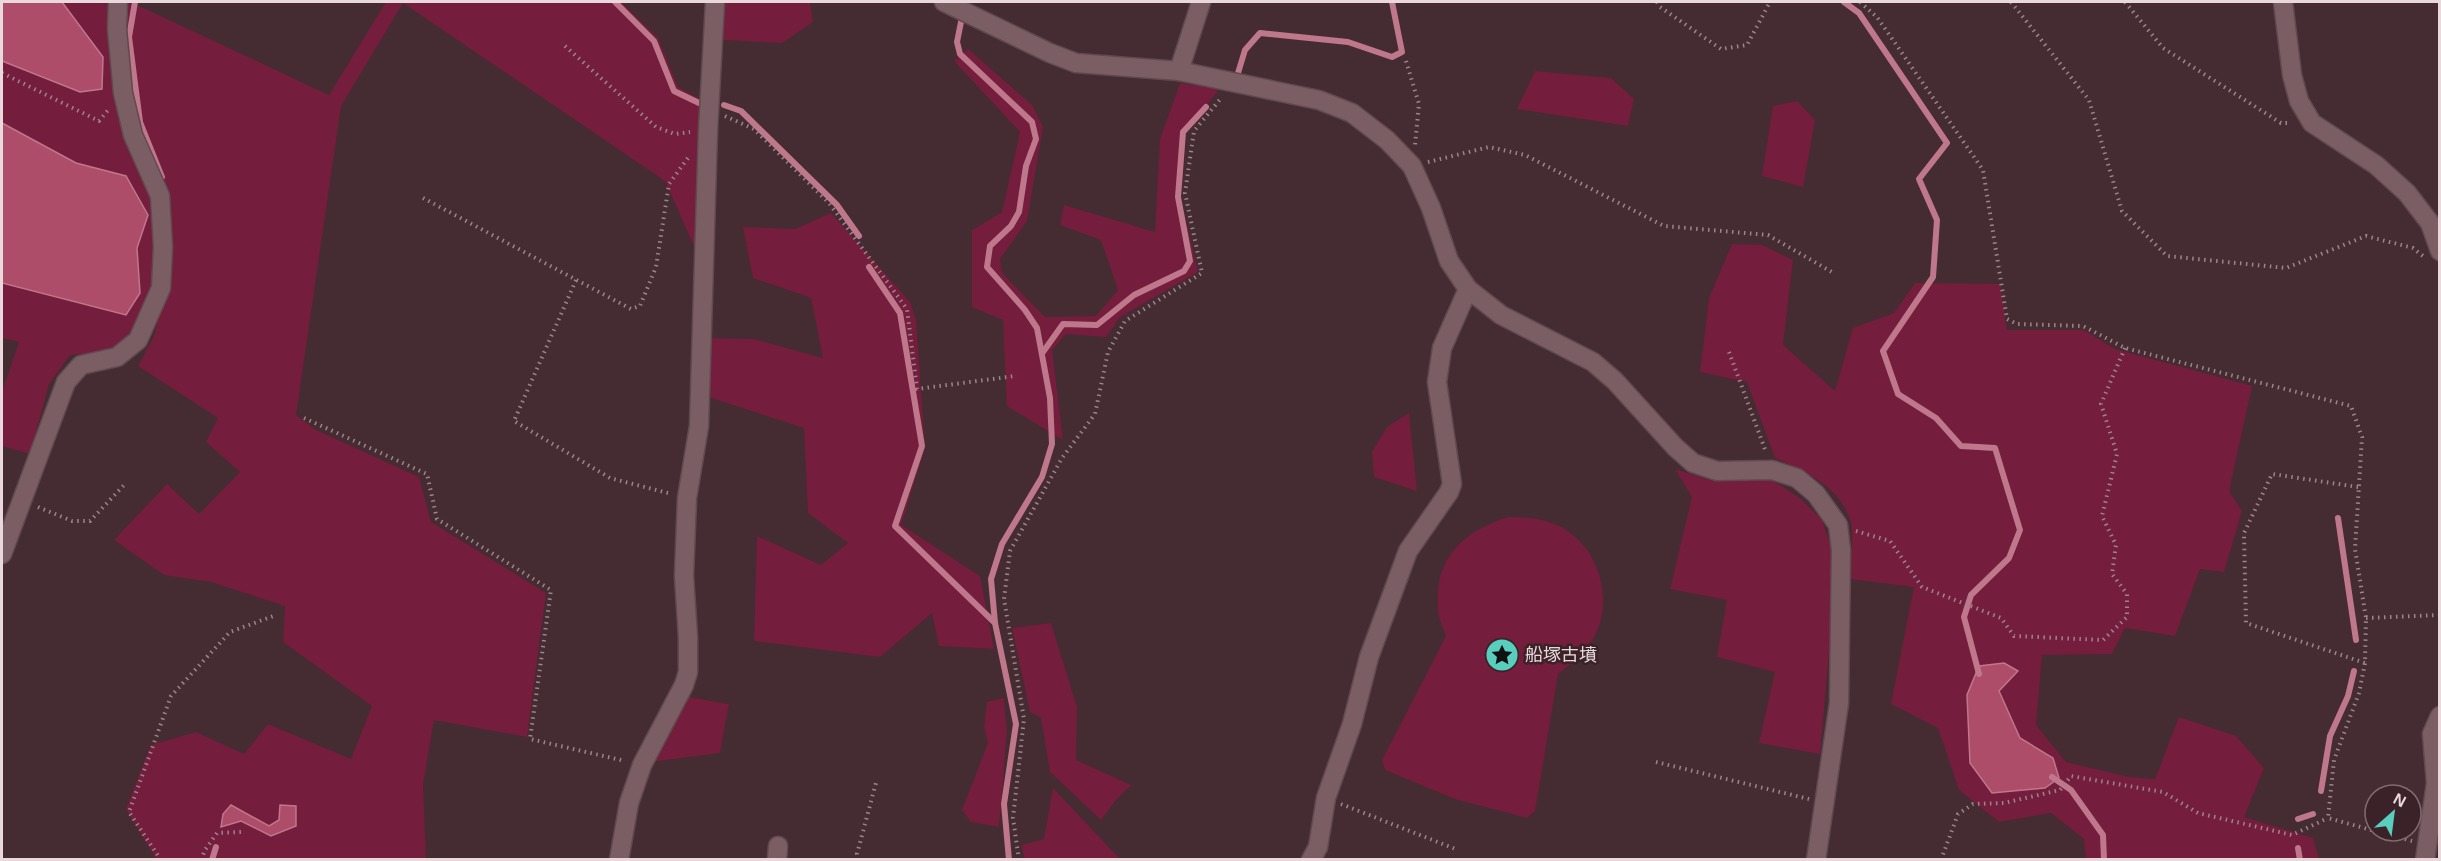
<svg xmlns="http://www.w3.org/2000/svg" width="2441" height="861" font-family="Arial,'Noto Sans JP',sans-serif">
<rect width="100%" height="100%" fill="#452b32"/>
<g fill="#741d3d" fill-rule="evenodd">
<path d="M62 2 135 4 329 95 386 2H621L658 38 678 87 702 100 699 124 698 255 665 181 403 3 341 106 296 415 316 430 419 477 431 522 546 593 527 737 434 720 423 785 426 859H156L126 809 151 745 196 732 244 754 268 724 351 759 372 706 283 642 285 606 211 582 164 575 114 540 167 484 199 514 240 472 206 442 218 418 138 366 154 336 164 296 118 351 70 355 49 384 30 454 2 446V392L19 342 2 338V283L126 314 140 293 137 248 148 215 126 176 76 163 2 123V61L80 92 103 57Z"/>
<path d="M724 2H810L813 22 782 43 722 40Z"/>
<path d="M968 49 1032 105 1043 127 1027 221 1000 259 1002 273 1045 317 1096 316 1118 290 1101 240 1060 225 1064 205 1155 232 1160 139 1180 83 1219 89 1186 133 1181 199 1198 272 1120 317 1106 337 1066 334 1052 350 1063 440 1007 406 1003 320 972 307V230L1002 212 1020 132 954 61Z"/>
<path d="M1535 71 1611 78 1634 99 1628 126 1517 109Z"/>
<path d="M1797 101 1815 120 1803 187 1762 176 1773 106Z"/>
<path d="M831 213 910 302 916 320 925 448 901 525 980 576 994 649 939 646 932 613 880 657 754 641 757 536 821 565 848 543 808 513 804 428 708 397 710 338 754 339 823 358 811 298 753 278 743 227 795 229Z"/>
<path d="M1732 244 1762 245 1793 260 1783 345 1835 391 1853 328 1894 313 1915 283 2000 284 2007 330H2084L2115 349 2252 386 2229 491 2242 511 2224 572 2200 569 2175 636 2125 628 2112 654 2042 655 2036 725 2066 762 2129 777 2155 779 2179 717 2236 736 2264 768 2244 817 2313 838 2319 859H2086L2084 839 2051 813 1999 822 1959 790 1938 728 1891 704 1914 587 1849 579C1850 564 1854 537 1851 523 1841 487 1806 472 1775 458L1747 382 1700 372 1709 298ZM1999 691 2020 738 2053 758 1970 763Z"/>
<path d="M1409 413 1417 491 1374 477 1372 452 1387 427Z"/>
<path d="M1675 469 1713 481 1772 480 1800 498 1822 520 1835 559 1831 630 1820 754 1759 743 1775 672 1717 657 1727 600 1670 589 1692 497Z"/>
<path d="M1508 517C1525 517 1541 518 1557 525 1598 543 1616 600 1593 639 1584 654 1572 663 1558 674L1535 811 1527 818 1455 799 1385 770 1382 760 1446 636C1443 628 1438 618 1438 609 1434 558 1462 532 1508 517Z"/>
<path d="M1051 623 1077 707 1076 760 1131 785 1116 800 1101 820 1050 772 1041 718 1030 712 1012 628Z"/>
<path d="M683 696 729 704 720 753 650 762Z"/>
<path d="M1004 698 1007 731 999 827 971 822 962 810 988 743 984 727 987 702Z"/>
<path d="M1053 788 1120 859H1025L1021 845 1044 839Z"/>
</g>
<g fill="#ad4d6a" stroke="#bf778c" stroke-width="1.5">
<path d="M2 2H62L103 57 102 89 80 92 2 61Z"/>
<path d="M2 123 76 163 126 176 148 215 137 248 140 293 126 315 2 283Z"/>
<path d="M2004 663 2018 671 1999 691 2020 738 2053 758 2059 778 2045 788 1992 793 1970 763 1967 695 1979 666Z"/>
<path d="M231 805 269 826 279 820 280 805 296 806V826L271 836 241 821 221 827 223 814Z"/>
</g>
<g fill="none" stroke-linecap="round" stroke-linejoin="round">
<g stroke="#bf778c" stroke-width="6">
<path d="M135 2 129 37 140 122 162 177"/>
<path d="M615 2 654 41 674 91 699 103"/>
<path d="M965 2 957 42 960 54 1032 122 1036 139 1026 166 1019 212 1011 226 990 246 987 267 1025 310 1037 328 1050 398 1052 444 1042 477 1002 544 991 579 995 623 1016 724 1004 804 1009 860"/>
<path d="M1844 2 1859 13 1947 143 1919 179 1937 220 1933 277 1883 351 1898 394 1936 418 1961 446 1995 448 2020 530 2009 558 1971 595 1964 617 1979 674"/>
<path d="M1238 73 1245 50 1260 33 1348 42 1392 57 1402 52 1392 2"/>
<path d="M724 105 741 111 837 205 859 236"/>
<path d="M869 267 900 313 922 446 895 526 995 623"/>
<path d="M1043 352 1063 324 1097 325 1134 295 1184 271 1190 261 1178 197 1183 132 1206 107"/>
<path d="M2338 518 2356 640"/>
<path d="M2052 777 2071 790 2103 835 2104 860"/>
<path d="M2321 791 2330 736 2348 696 2354 671"/>
<path d="M2298 819 2313 814"/>
<path d="M2298 848 2300 860"/>
<path d="M212 860 216 847"/>
</g>
<defs>
<g id="street">
<path d="M944 2 1050 53 1076 63 1179 71 1319 100 1352 113 1387 140 1412 166 1431 208 1449 261 1468 289 1501 315 1593 362 1615 381 1675 447 1693 463 1717 471 1772 470 1797 478 1816 494 1838 525 1841 550 1839 703 1816 860"/>
<path d="M2283 2 2292 75 2299 101 2312 123 2376 165 2407 193 2430 223 2440 251"/>
<path d="M1179 71 1201 2"/>
<path d="M2 554 66 382 81 365 117 357 138 340 161 288 163 247 160 196 133 135 123 93 117 29 118 2"/>
<path d="M619 860 629 803 642 765 684 685 688 672V637L684 576 687 498 699 426 708 130 715 2"/>
<path d="M777 860 778 846"/>
<path d="M1311 860 1318 847 1326 798 1352 724 1369 657 1408 551 1449 492 1452 484 1437 382 1442 348 1468 289"/>
<path d="M2425 860 2436 783 2432 734 2440 716"/>
</g>
</defs>
<use href="#street" stroke="#604a50" stroke-width="21"/>
<g stroke="#9b868c" stroke-width="4" stroke-dasharray="1.5 4.5" stroke-linecap="butt">
<path d="M1657 2 1660 7 1721 49 1747 45 1770 2"/>
<path d="M1860 2 1877 17 1983 170 2007 319 2017 324 2083 326 2125 348 2351 406 2362 437 2355 549 2366 618 2365 663 2359 693 2334 760 2328 818 2375 831"/>
<path d="M2011 2 2089 100 2122 211 2167 256 2286 268 2366 236 2413 248 2423 256"/>
<path d="M2125 2 2163 48 2281 123H2291"/>
<path d="M565 46 656 127 675 134 690 132"/>
<path d="M1406 61 1419 104 1415 145"/>
<path d="M2 73 99 121 109 109"/>
<path d="M725 116 754 129 829 203 907 309 917 389 1015 376"/>
<path d="M1428 162 1489 147 1525 155 1664 226 1768 235 1832 272"/>
<path d="M423 198 631 309 640 306 656 267 669 184 690 155"/>
<path d="M576 280 514 421 610 478 672 494"/>
<path d="M1729 352 1766 452"/>
<path d="M304 418 427 474 437 519 551 590 530 739 625 761"/>
<path d="M2358 487 2272 474 2244 533 2246 623 2365 663"/>
<path d="M38 507 72 521H90L126 483"/>
<path d="M1856 531 1890 541 1922 587 2001 618 2014 636 2103 640 2127 617V594L2112 574 2116 545 2102 516 2117 454 2101 404 2125 348"/>
<path d="M2366 618 2440 615"/>
<path d="M1656 762 1809 799"/>
<path d="M1341 804 1458 850"/>
<path d="M2376 831 2412 841"/>
<path d="M161 860 129 812 171 696 230 632 276 615"/>
<path d="M201 860 205 850 217 833 242 832"/>
<path d="M859 860 857 854 877 779"/>
<path d="M1019 860 1013 818 1024 719 1004 599 1010 551 1062 458 1095 414 1108 352 1125 321 1202 273 1185 193 1194 131 1222 97"/>
<path d="M1941 860 1958 814 1973 804 2004 803 2060 790 2071 776 2163 792 2198 813 2292 835 2328 818"/>
</g>
<use href="#street" stroke="#7b5e64" stroke-width="18"/>
</g>
<defs>
<symbol id="sight-disc" viewBox="-11 -11 22 22"><circle r="9.5" fill="#59cebe" stroke="#3a2228"/><path d="M0-6L1.8-2.2L6-1.7L2.9 1.2L3.7 5.4L0 3.3L-3.7 5.4L-2.9 1.2L-6-1.7L-1.8-2.2Z" fill="#111"/></symbol>
</defs>
<g fill-rule="evenodd">
<use href="#sight-disc" x="1483" y="636" width="38" height="38"/>
</g>
<g text-anchor="middle" dominant-baseline="central" stroke-width="5" stroke-linejoin="round" paint-order="stroke">
<g font-size="18" fill="#e9d8dc" stroke="#3a2228" text-anchor="start">
<text x="1525" y="655">船塚古墳</text>
</g>
</g>
<rect width="2441" height="861" fill="none" stroke="#e9d8dc" stroke-width="6"/>
<g transform="translate(2393 813) rotate(28)"><circle r="28" fill="#3a2228" stroke="#806b70" stroke-width="1.5"/>
<path d="M0-4.5L10 22L0 15L-10 22Z" fill="#59cebe"/>
<text y="-9" font-size="16" font-weight="bold" text-anchor="middle" fill="#e9d8dc">N</text>
</g>
</svg>
